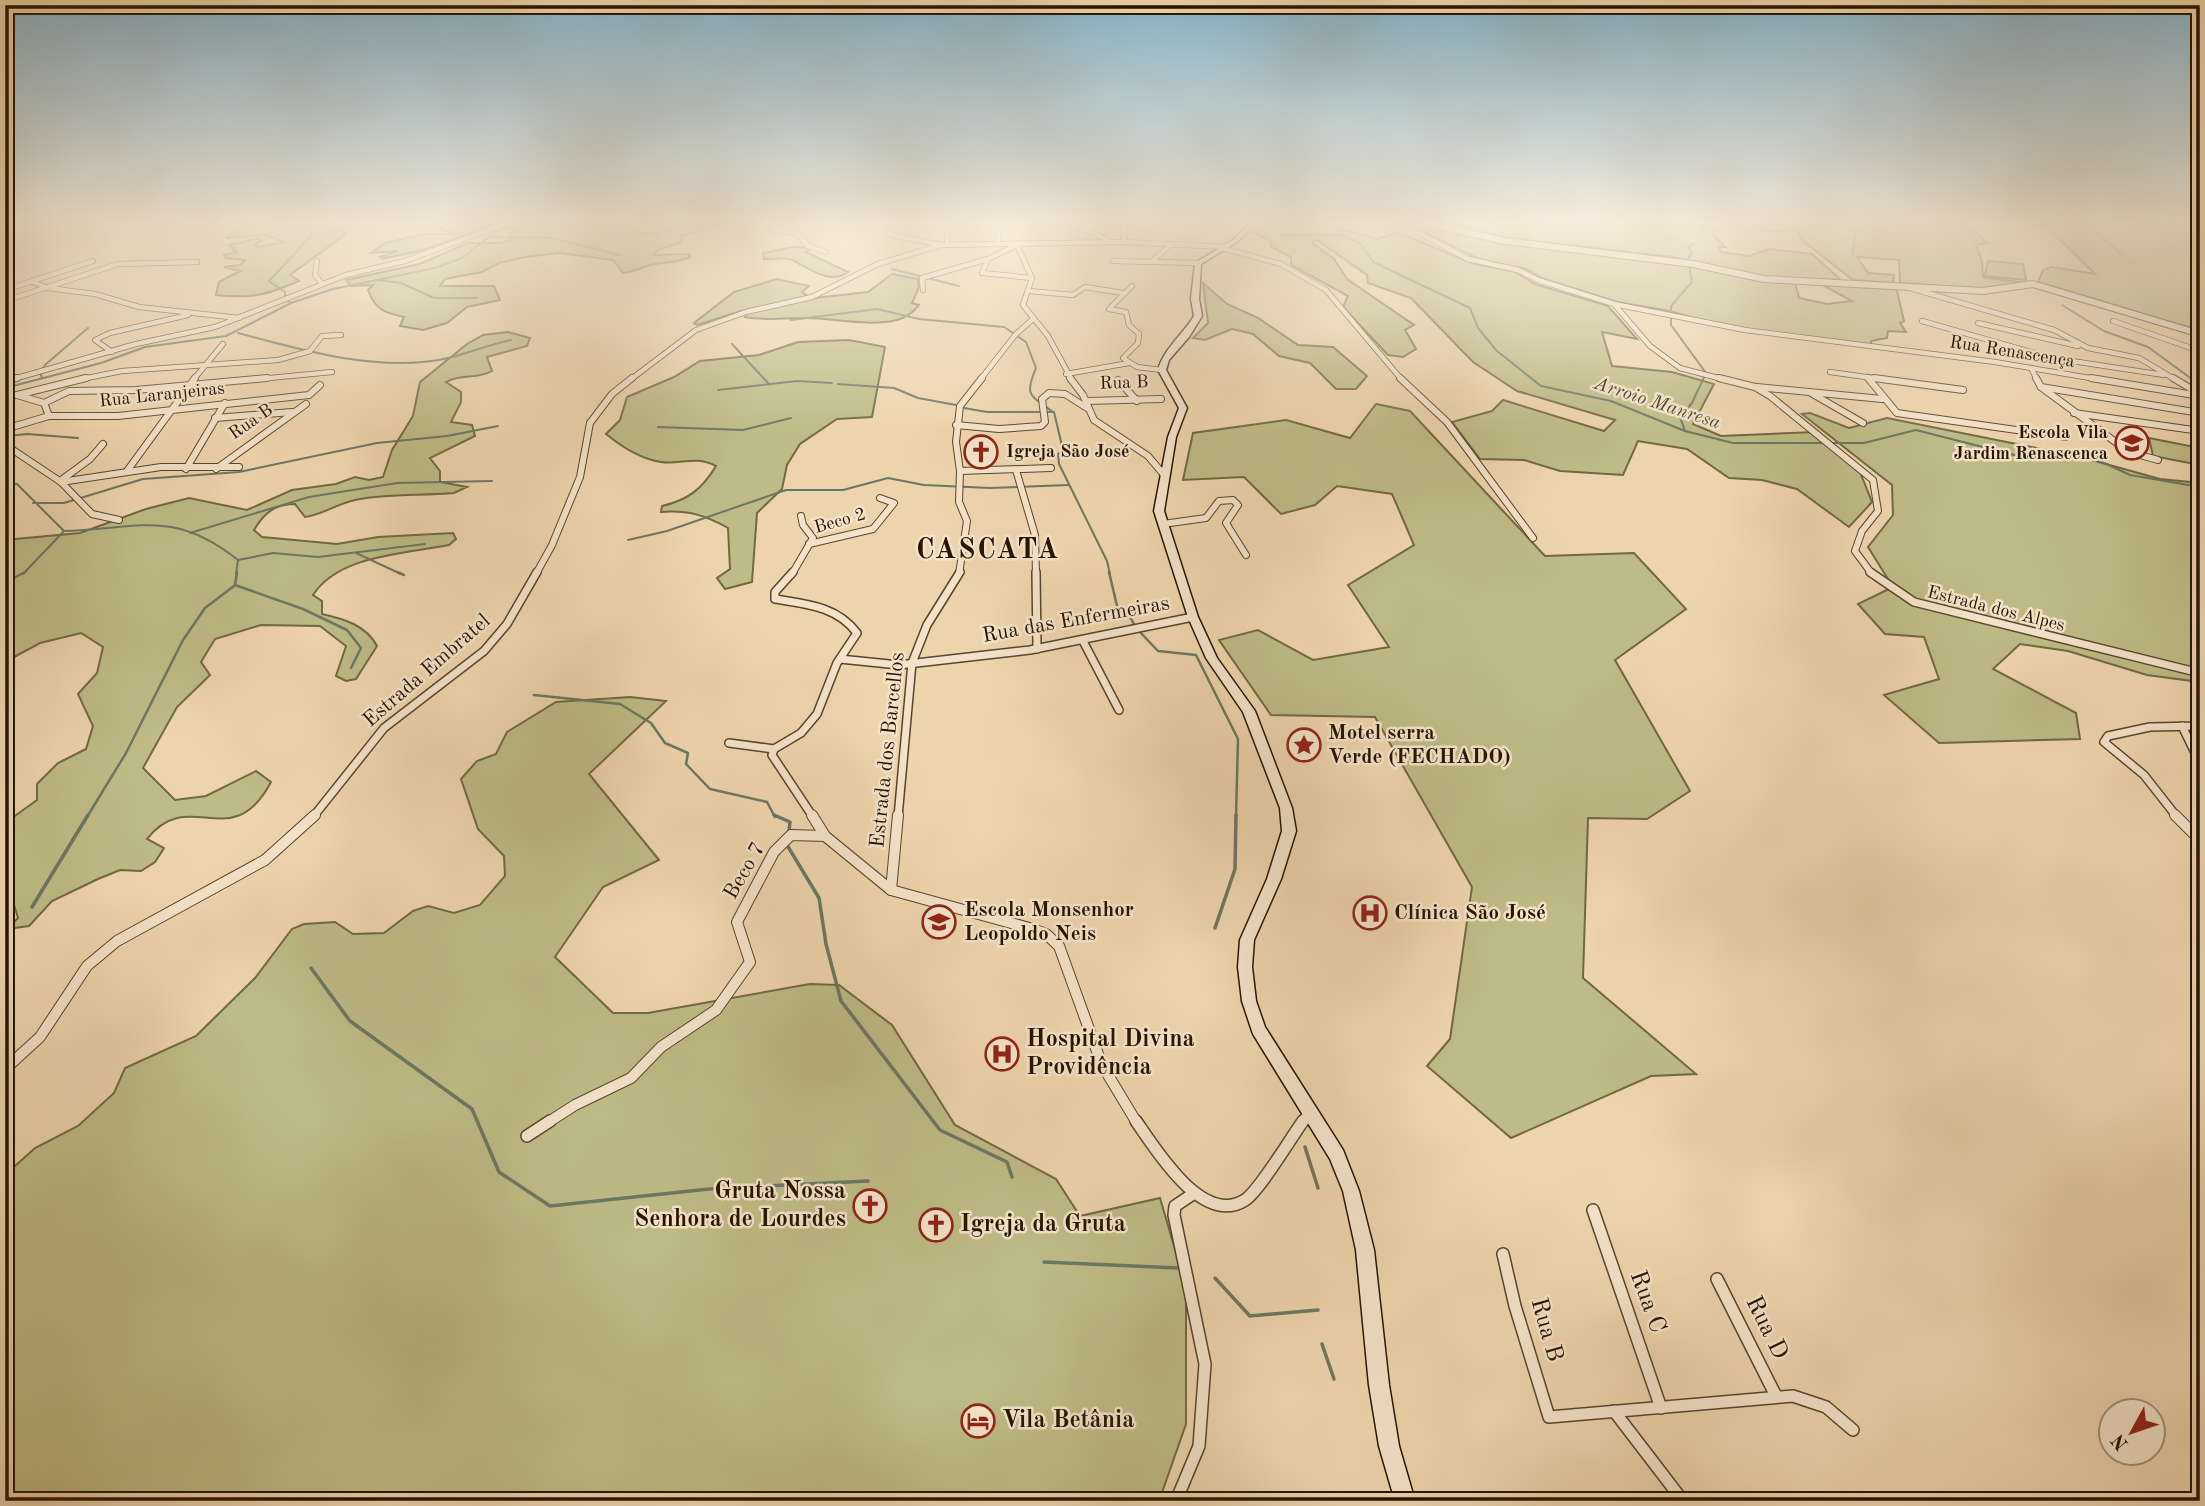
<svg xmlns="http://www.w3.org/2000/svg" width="2205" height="1506" font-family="'Old Standard TT',serif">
<rect width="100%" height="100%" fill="#eed4ad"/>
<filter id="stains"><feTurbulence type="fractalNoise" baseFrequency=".00286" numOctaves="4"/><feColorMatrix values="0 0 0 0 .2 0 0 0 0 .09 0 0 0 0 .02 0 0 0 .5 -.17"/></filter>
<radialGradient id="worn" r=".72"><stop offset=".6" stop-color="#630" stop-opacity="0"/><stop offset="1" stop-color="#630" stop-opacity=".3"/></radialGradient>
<g fill="#bebb86" stroke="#726844" stroke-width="2">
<path d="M256 224H331L329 229 343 230 346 234 290 275 299 281C266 295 252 299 216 295L219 282 240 271 224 267 240 265 245 260 226 258 224 255 236 252 229 245 259 238 262 241 255 245 258 247 284 242 266 235 227 238 232 232Z"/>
<path d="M441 224H498L423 250 382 259 380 257 398 251 371 253 385 243 425 234H457L440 229Z"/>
<path d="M545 224H627L642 234 658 233 684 224H720L681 236 682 242 657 250 654 255 689 254 690 257C676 264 665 261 650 265 640 268 634 272 623 273L613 260 559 253 525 257 499 263 482 272 445 279 440 286H494L500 300 467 307 447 323 423 330 400 326 404 317C385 313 375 310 368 290L373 285 351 286 346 280 420 264 468 243H502L511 239 509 234 526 227Z"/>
<path d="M1265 224H1321L1378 239 1397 232 1471 263 1515 272 1535 284 1608 306 1637 339 1602 332 1612 366 1672 372 1714 384 1693 424 1721 436 1815 432 1860 472 1872 502 1849 527 1797 489 1762 480 1729 478 1687 449 1638 441 1623 475 1560 471 1524 460 1480 459 1452 422 1492 411 1503 400 1604 431 1615 420 1517 391 1473 362 1411 298 1368 283 1367 275 1317 240 1311 242 1334 259 1347 279 1414 325 1405 330 1416 349 1403 357 1388 355 1343 307 1348 296 1291 265V257L1271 247V241L1253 232Z"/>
<path d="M1396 224 1431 225 1502 241 1701 267 1758 280 1795 282 1799 298 1827 304 1852 301 1819 283 1896 287 1904 321 1900 323 1906 332 1888 331 1887 338 1871 341V346L1720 325 1669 311 1618 302 1544 279 1526 269 1479 259 1426 233Z"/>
<path d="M1451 224H1698L1716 231 1713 234 1725 247H1719L1721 252 1749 256 1769 249 1812 254 1841 280 1763 277 1673 257 1506 238Z"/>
<path d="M1753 224H1967L1987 243 1976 245 1982 262 1983 277 2026 283 1987 289 1900 283 1899 260 1857 257 1868 273 1894 275 1893 283 1853 280 1803 241 1796 230 1770 232Z"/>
<path d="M2028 224H2200V331L2038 282 2043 270 2052 267 2095 274 2048 228Z"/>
<path d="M793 247 812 248 806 252 848 272C830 286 807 267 792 260 783 256 773 260 764 259L763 253Z"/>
<path d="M1988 261 2023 264 2026 280 1985 276Z"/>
<path d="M892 274 918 279 919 287 912 303 919 305C914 312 905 318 897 320 867 327 835 318 805 318 784 318 765 321 745 317L747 313 814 298 868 292Z"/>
<path d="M777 279 809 286 802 292 808 296 741 311 697 325 694 323 734 292Z"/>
<path d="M1203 283 1227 304 1258 318 1298 345 1333 347 1367 376 1356 389H1336L1310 363 1279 356 1253 334 1232 329 1205 340 1193 338 1208 323Z"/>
<path d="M508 332 530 338 527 346 487 357 492 371C476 380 462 373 446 382L461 392V402L451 422 472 425 475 436 430 458 440 471V482L467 487 454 493C422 496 386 493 355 500 336 504 325 514 305 517L295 504C275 504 264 513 254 530L262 537 337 544 378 537 453 533 456 539 449 545C404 554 339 555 313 595L322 601V614C344 619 366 625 377 646L356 679 346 681 336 676 346 646 320 626 261 625 215 639 201 662 210 675 177 707 143 768 175 800 206 796 256 771 271 782C232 856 189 785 147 839L164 848 155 862 141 871 120 870 98 879 52 901 29 926 7 929 18 918 10 892H5V823L37 800V784L58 763 86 749 93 726 78 694 97 673 103 647 81 633 40 643 5 662V540L80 533 146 509 189 498 247 510 292 490 336 484 355 477 369 480 383 477 392 450 413 416 420 382 467 344 483 335Z"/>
<path d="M849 340 885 347 872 417 837 419 800 444 787 465 782 489 757 513 752 582 725 589 717 578 730 569 728 528C705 515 688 510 661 512L662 506C688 500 702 489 716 466 694 455 682 465 661 462 640 459 622 447 606 434L620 420 627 397 674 377 700 361 759 355 798 342Z"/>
<path d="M1376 404 1410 411 1545 556 1634 553 1686 609 1615 660 1690 791 1647 819 1588 818 1583 978 1696 1074 1651 1076 1511 1138 1427 1066 1450 1039 1472 887 1375 717 1271 715 1219 640 1258 630 1313 660 1389 647 1348 585 1414 545 1392 494 1337 486 1315 505 1281 514 1244 477 1183 480 1193 433 1286 420 1350 438Z"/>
<path d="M1810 413 1849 428 1887 418 2077 456 2160 479 2200 483V682L2147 675 2068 651 2020 644 1993 669 2076 713 2080 739 1939 743 1884 695 1939 679 1924 637 1885 634 1858 604 1893 587 1868 547 1893 515 1892 485 1802 414Z"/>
<path d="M2149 438 2200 448V465L2153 456Z"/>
<path d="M630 697 666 701 589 774 659 860 603 887 555 957 613 1013H648L810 984 839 985 892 1025 955 1125 1056 1179 1080 1216 1160 1198 1186 1287V1424L1159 1501H20L5 1495V1175L35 1148 78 1126 114 1093 125 1068 196 1036 255 978 292 929 304 924 335 922 353 934 384 933 413 911 428 906 454 913 480 905 505 876 504 856 478 829 461 779 477 761 496 754 507 732 556 702Z"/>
</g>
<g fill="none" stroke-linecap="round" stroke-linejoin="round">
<g stroke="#6c7763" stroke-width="2">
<path d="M1499 224 1502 227"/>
<path d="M1846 224 1856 235 1852 254"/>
<path d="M2087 224 2121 254"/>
<path d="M493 232 524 224"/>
<path d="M1280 235H1341L1360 243 1373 262 1470 308 1478 328 1497 351 1541 386 1611 401 1685 431 1733 443H1825"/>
<path d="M489 237 552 238 619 255"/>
<path d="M892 269 959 286"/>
<path d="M379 280 401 283 434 298H477"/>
<path d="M291 303 285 298V292L269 281 312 235 307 224"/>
<path d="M2062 305 2104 331 2148 347 2200 385"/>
<path d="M791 320 877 309 919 319 1004 327 1026 342 1036 368C1024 396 1030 395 1053 412"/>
<path d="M238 333C303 350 371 371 439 360 463 356 486 345 511 340"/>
<path d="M732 344 768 383"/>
<path d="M42 378 40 372 45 365 88 328"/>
<path d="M838 384 894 388 918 398 956 405"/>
<path d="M5 388 101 363 145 347 226 336 291 303 333 289 435 268 462 258 489 237 496 224"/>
<path d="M718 390 797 381 832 383"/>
<path d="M964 408 987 412H1054L1063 450 1058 454 1059 464 1107 561 1110 574"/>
<path d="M658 427 743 430 791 418"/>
<path d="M1685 431 1680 417 1692 403 1706 373 1671 325V306L1692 282 1688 258 1692 253 1688 247 1694 244"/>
<path d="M8 436 27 434 78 438"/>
<path d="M1831 443H1864L1916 430 2014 455 2035 457 2069 450 2083 453 2130 475 2200 487"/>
<path d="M5 483 17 484 64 531C138 529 173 508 238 560L236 574"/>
<path d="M33 503H64L143 479 239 472 377 443 447 436 498 426"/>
<path d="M190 533 309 497 397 483 492 481"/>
<path d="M628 540 667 531 786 490H843L888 478 924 485 990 488 1069 485"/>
<path d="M356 553 401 574"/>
<path d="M238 560 273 553 318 557 425 544"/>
<path d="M23 574 64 531"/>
</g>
<g stroke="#6c7763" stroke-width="2.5">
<path d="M237 572 235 585 303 609 347 630 361 648 351 668"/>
<path d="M397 572 404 575"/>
<path d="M1109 572 1118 610 1130 617 1135 626"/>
<path d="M5 583 25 572"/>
<path d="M1139 631 1158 651 1196 655 1238 739 1236 817"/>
<path d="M534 695 620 704 651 723 665 743 688 753 686 764 710 789 767 802 775 817"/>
<path d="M87 817 126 753 183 640 205 608 234 586"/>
</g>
<g stroke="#6c7763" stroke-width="3.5">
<path d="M774 815 790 822 789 831"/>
<path d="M787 845 819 898 826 944 841 1001 940 1130 1007 1162 1012 1177"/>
<path d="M32 907 88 815"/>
<path d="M1215 928 1235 869 1236 815"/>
<path d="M311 968 350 1021 472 1109 499 1172 550 1206 709 1189 868 1181"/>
<path d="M1305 1147 1318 1188"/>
<path d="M1044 1262 1178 1268"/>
<path d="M1215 1278 1250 1316 1318 1310"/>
<path d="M1322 1344 1334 1379"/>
</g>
<defs>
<g id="minor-far4">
<path d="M767 224 768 229 797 233 808 246 826 252"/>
<path d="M897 224 887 234 941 245 1124 242 1226 247"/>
<path d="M1071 224 1109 240"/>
<path d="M1389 224 1421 234 1468 259 1518 270 1538 280 1614 304 1650 346 1680 368 1726 380"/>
<path d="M1124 242 1125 224"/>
<path d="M1016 243 1032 278 1023 305 1048 336 1072 380"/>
<path d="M997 244 1001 224"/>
<path d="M947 245V230L952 224"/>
<path d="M1222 248 1281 264 1326 290 1402 380"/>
<path d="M988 259 982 273 1032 278"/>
<path d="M317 261 315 275 322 284"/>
<path d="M1113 261 1198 263"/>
<path d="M1151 262 1172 244"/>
<path d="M33 282 48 288 95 294 139 307 239 318"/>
<path d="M1132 286 1109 309 1126 312 1129 325 1139 334 1138 343 1123 358 1137 367 1162 370"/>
<path d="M1910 288 2054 330 2088 348 2139 358 2176 380"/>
<path d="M5 290 93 261"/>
<path d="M923 290 922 278 988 259 1015 246"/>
<path d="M1029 291 1073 295 1085 287 1123 293"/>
<path d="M5 301 118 264 197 262"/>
<path d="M1614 304 1745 330 1995 362 2102 380"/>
<path d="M1922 321 2052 358 2164 375"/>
<path d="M2113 321 2200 351"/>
<path d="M1978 323 2078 346"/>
<path d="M112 352 95 340 110 333 188 315"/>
<path d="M2031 368 2037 380"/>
<path d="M1830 372 1887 380"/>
<path d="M1066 374 1129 363"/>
<path d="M1867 377 1869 380"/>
<path d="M10 380 136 344 215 327 346 275 405 261 505 224"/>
<path d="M77 380 122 371 278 360 310 351 322 336 341 335"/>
<path d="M193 380 223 344"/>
<path d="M248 380 332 372"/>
<path d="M630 380 696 330 746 312 812 297 878 264 941 245"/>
<path d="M980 380 1016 334 1032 320"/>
</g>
<g id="minor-far3">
<path d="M1070 378 1083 395 1094 420 1148 456 1165 476"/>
<path d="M1400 378 1447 422 1533 538"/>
<path d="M1719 378 1755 387 1770 396 1873 480 1878 511 1862 531 1855 551 1872 574"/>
<path d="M1868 378 1897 413 2066 437"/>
<path d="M1874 378 1963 390"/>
<path d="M2036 378 2041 387 2129 452 2158 460"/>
<path d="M2091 378 2200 396"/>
<path d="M2173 378 2200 394"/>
<path d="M1118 380 1137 401"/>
<path d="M5 381 17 378"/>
<path d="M1757 387 1882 399"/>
<path d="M2041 387 2200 413"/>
<path d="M1811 393 1863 423"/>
<path d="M17 395 86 378"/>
<path d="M17 395 44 403 49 416"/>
<path d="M1087 401 1161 399"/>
<path d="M44 403 69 391 136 390 267 378"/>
<path d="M2074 413 2200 431"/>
<path d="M215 418 292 412"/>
<path d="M956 425 999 429 1041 426 1045 422 1042 399 1049 393 1065 394 1087 408"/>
<path d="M5 429 49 416H118L309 395 320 385"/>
<path d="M5 434 10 448 61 482 161 467H239"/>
<path d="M186 469 225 403"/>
<path d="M216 469 306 404"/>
<path d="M1016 470 1035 535 1036 574"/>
<path d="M127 471 195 378"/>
<path d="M960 471 1051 468"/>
<path d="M60 481 90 459 103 444"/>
<path d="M61 482 92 514 119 520"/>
<path d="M1163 524 1206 518 1219 501 1233 500 1238 505 1226 523 1246 555"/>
<path d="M809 544 873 529 894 503 880 498"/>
<path d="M536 574 552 545 580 477 590 423 612 394 632 378"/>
<path d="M792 574 813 538 803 525 801 516"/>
<path d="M959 574 967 521 959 502 960 471 956 442 960 406 982 378"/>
</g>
<g id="minor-far2">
<path d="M793 572 775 592V599C806 604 837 606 857 633L837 663 817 714 801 733 774 749 772 755 813 817"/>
<path d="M1036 572 1037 649"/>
<path d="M1870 572 1914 602 2200 673"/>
<path d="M1083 641 1119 710"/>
<path d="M840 659 899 665 1030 650 1193 617"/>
<path d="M2182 726 2200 763"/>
<path d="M729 743 774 749"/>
<path d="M313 817 384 728 484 651 507 624 537 572"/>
<path d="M898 817 912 663 927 625 960 572"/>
<path d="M2177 817 2144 775 2104 742 2108 736 2150 727 2200 726"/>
</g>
<g id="minor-far1">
<path d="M812 815 825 836 891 890 1033 929 1046 934 1059 946 1102 1065 1137 1123"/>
<path d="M2175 815 2200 840"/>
<path d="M891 890 898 815"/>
<path d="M5 1069 40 1037 87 966 117 941 265 860 315 815"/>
<path d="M547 1123 575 1105 631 1078 661 1047 716 1010 750 962 737 922 774 852 791 835 825 836"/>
<path d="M1302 1123 1309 1113"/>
</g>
<g id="minor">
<path d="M1136 1121C1156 1150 1203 1227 1245 1200 1259 1191 1291 1138 1303 1121"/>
<path d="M527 1136 550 1121"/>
<path d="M1593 1210 1661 1408"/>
<path d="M1503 1254 1515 1306 1549 1417 1793 1396 1826 1407 1853 1430"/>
<path d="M1717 1279 1776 1396"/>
<path d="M1614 1411 1683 1501"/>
<path d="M1176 1501 1199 1446 1205 1364 1174 1215 1175 1206 1193 1194"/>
</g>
<path id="tertiary" d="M1430 224 1505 241 1693 264 1764 279 1983 291 2033 284 2200 334"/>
<path id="secondary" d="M1249 224H1256L1237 242 1201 264 1199 299 1202 316 1189 337 1169 360 1166 370 1187 408 1176 437 1164 511 1198 617 1217 658 1255 711 1292 808 1296 831 1281 879 1254 940 1252 967 1256 1001 1265 1027 1343 1150 1359 1191 1374 1250 1389 1385 1399 1446 1415 1501H1395L1379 1446 1369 1385 1356 1250 1343 1191 1330 1159 1253 1034 1242 1001 1238 967 1240 940 1267 879 1282 831 1280 808 1243 712 1206 658 1188 617 1154 511 1168 437 1179 408 1158 370C1163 350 1183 334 1194 316L1191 299 1195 263 1233 240Z"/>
</defs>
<use href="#minor-far4" stroke="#57452c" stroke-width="6"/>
<use href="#minor-far3" stroke="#57452c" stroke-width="8"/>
<use href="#minor-far2" stroke="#57452c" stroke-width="10"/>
<use href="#minor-far1" stroke="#57452c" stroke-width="12"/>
<use href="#minor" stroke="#57452c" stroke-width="14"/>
<use href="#tertiary" stroke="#57452c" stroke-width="8"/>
<use href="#secondary" stroke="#251501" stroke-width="3"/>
<use href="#minor-far4" stroke="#f4e3ca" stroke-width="4.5"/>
<use href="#minor-far3" stroke="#f4e3ca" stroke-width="6"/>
<use href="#minor-far2" stroke="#f4e3ca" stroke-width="7"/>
<use href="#minor-far1" stroke="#f4e3ca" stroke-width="10"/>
<use href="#minor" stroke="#f4e3ca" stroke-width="11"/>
<use href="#tertiary" stroke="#f4e3ca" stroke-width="6"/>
<use href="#secondary" fill="#f4e3ca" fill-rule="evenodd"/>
</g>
<linearGradient id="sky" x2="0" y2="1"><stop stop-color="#89b6cd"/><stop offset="0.51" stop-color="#f7ecda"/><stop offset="1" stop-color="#f7ecda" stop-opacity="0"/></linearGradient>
<rect width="2205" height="435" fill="url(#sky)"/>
<defs>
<symbol id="school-ring" viewBox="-11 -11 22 22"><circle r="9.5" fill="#f4e3ca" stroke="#8f2418" stroke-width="1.5"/><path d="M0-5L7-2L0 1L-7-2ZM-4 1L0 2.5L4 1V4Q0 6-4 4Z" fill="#8f2418"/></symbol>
<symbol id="church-ring" viewBox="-11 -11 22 22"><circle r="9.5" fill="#f4e3ca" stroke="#8f2418" stroke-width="1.5"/><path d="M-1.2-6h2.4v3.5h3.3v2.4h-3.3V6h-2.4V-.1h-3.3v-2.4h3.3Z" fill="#8f2418"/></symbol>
<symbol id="sight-ring" viewBox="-11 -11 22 22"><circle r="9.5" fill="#f4e3ca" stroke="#8f2418" stroke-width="1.5"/><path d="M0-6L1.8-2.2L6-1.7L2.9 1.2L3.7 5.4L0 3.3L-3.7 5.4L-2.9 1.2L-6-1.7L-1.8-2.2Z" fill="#8f2418"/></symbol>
<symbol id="hospital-ring" viewBox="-11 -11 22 22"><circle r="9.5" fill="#f4e3ca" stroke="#8f2418" stroke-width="1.5"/><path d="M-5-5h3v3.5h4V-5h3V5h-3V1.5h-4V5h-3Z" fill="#8f2418"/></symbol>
<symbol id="hotel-ring" viewBox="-11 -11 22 22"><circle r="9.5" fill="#f4e3ca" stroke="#8f2418" stroke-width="1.5"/><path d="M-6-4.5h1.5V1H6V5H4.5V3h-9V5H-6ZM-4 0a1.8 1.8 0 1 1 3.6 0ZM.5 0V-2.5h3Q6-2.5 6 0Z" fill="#8f2418"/></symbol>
</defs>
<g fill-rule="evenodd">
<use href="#school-ring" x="2113" y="424" width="38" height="38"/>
<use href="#church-ring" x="962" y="433" width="38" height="38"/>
<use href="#sight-ring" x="1285" y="726" width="38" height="38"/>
<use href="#hospital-ring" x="1351" y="894" width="38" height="38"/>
<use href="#school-ring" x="920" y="903" width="38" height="38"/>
<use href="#hospital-ring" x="983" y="1035" width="38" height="38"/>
<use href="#church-ring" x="851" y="1187" width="38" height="38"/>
<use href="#church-ring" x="917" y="1206" width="38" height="38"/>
<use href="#hotel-ring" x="959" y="1402" width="38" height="38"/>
</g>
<g text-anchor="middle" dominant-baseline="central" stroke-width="5" stroke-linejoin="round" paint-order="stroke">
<g font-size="18" fill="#251501" stroke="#f4e3ca">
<text transform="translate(2012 352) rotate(9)">Rua Renascença</text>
<text transform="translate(1124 383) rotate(-2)">Rua B</text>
<text transform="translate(162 395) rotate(-6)">Rua Laranjeiras</text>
<text transform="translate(251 422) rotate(-35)">Rua B</text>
<text transform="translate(840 521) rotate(-16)">Beco 2</text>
<text transform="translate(1996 609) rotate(14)">Estrada dos Alpes</text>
</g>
<g font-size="18" font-weight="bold" fill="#251501" stroke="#f4e3ca" text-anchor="end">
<text x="2108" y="433">Escola Vila<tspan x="2108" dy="21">Jardim Renascenca</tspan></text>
<text x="1006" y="452" text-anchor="start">Igreja São José</text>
</g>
<g font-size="19" font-style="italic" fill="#4e4e3a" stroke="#f4e3ca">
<text transform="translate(1657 404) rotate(18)">Arroio Manresa</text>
</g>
<g font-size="21" fill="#251501" stroke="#f4e3ca">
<text transform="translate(1076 620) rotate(-10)">Rua das Enfermeiras</text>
<text transform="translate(427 671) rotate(-41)">Estrada Embratel</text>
<text transform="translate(888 750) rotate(-84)">Estrada dos Barcellos</text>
<text transform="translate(745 871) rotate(-60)">Beco 7</text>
</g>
<g font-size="21" font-weight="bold" fill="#251501" stroke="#f4e3ca" text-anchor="start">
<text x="1328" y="733">Motel serra<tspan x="1328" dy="24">Verde (FECHADO)</tspan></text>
<text x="964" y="910">Escola Monsenhor<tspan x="964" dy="24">Leopoldo Neis</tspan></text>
<text x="1394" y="913">Clínica São José</text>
</g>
<g font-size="24" font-weight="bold" fill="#251501" stroke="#f4e3ca" text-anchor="start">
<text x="1026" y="1040">Hospital Divina<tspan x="1026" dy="28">Providência</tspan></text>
<text x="846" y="1192" text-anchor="end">Gruta Nossa<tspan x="846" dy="28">Senhora de Lourdes</tspan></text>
<text x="960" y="1225">Igreja da Gruta</text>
<text x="1002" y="1421">Vila Betânia</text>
</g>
<g font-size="24" fill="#251501" stroke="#f4e3ca">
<text transform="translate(1647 1302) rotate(70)">Rua C</text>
<text transform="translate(1766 1328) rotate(64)">Rua D</text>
<text transform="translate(1546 1330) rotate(74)">Rua B</text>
</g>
<g font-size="28" font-weight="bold" letter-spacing="2" fill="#251501" stroke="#f4e3ca">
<text x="988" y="551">CASCATA</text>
</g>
</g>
<rect width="2205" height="1506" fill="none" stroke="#eed4ad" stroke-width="28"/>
<rect x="7" y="7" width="2191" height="1492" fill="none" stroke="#251501" stroke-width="3.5"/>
<rect x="14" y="14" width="2177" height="1478" fill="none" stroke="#251501" stroke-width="2"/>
<g transform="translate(2132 1432) rotate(230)"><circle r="33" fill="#f4e3ca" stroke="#a1917a" stroke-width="2"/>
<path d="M0-5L12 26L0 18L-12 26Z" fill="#8f2418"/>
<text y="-10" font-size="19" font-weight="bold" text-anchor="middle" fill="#251501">N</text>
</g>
<rect width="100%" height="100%" filter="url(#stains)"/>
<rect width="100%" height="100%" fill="url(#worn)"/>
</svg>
